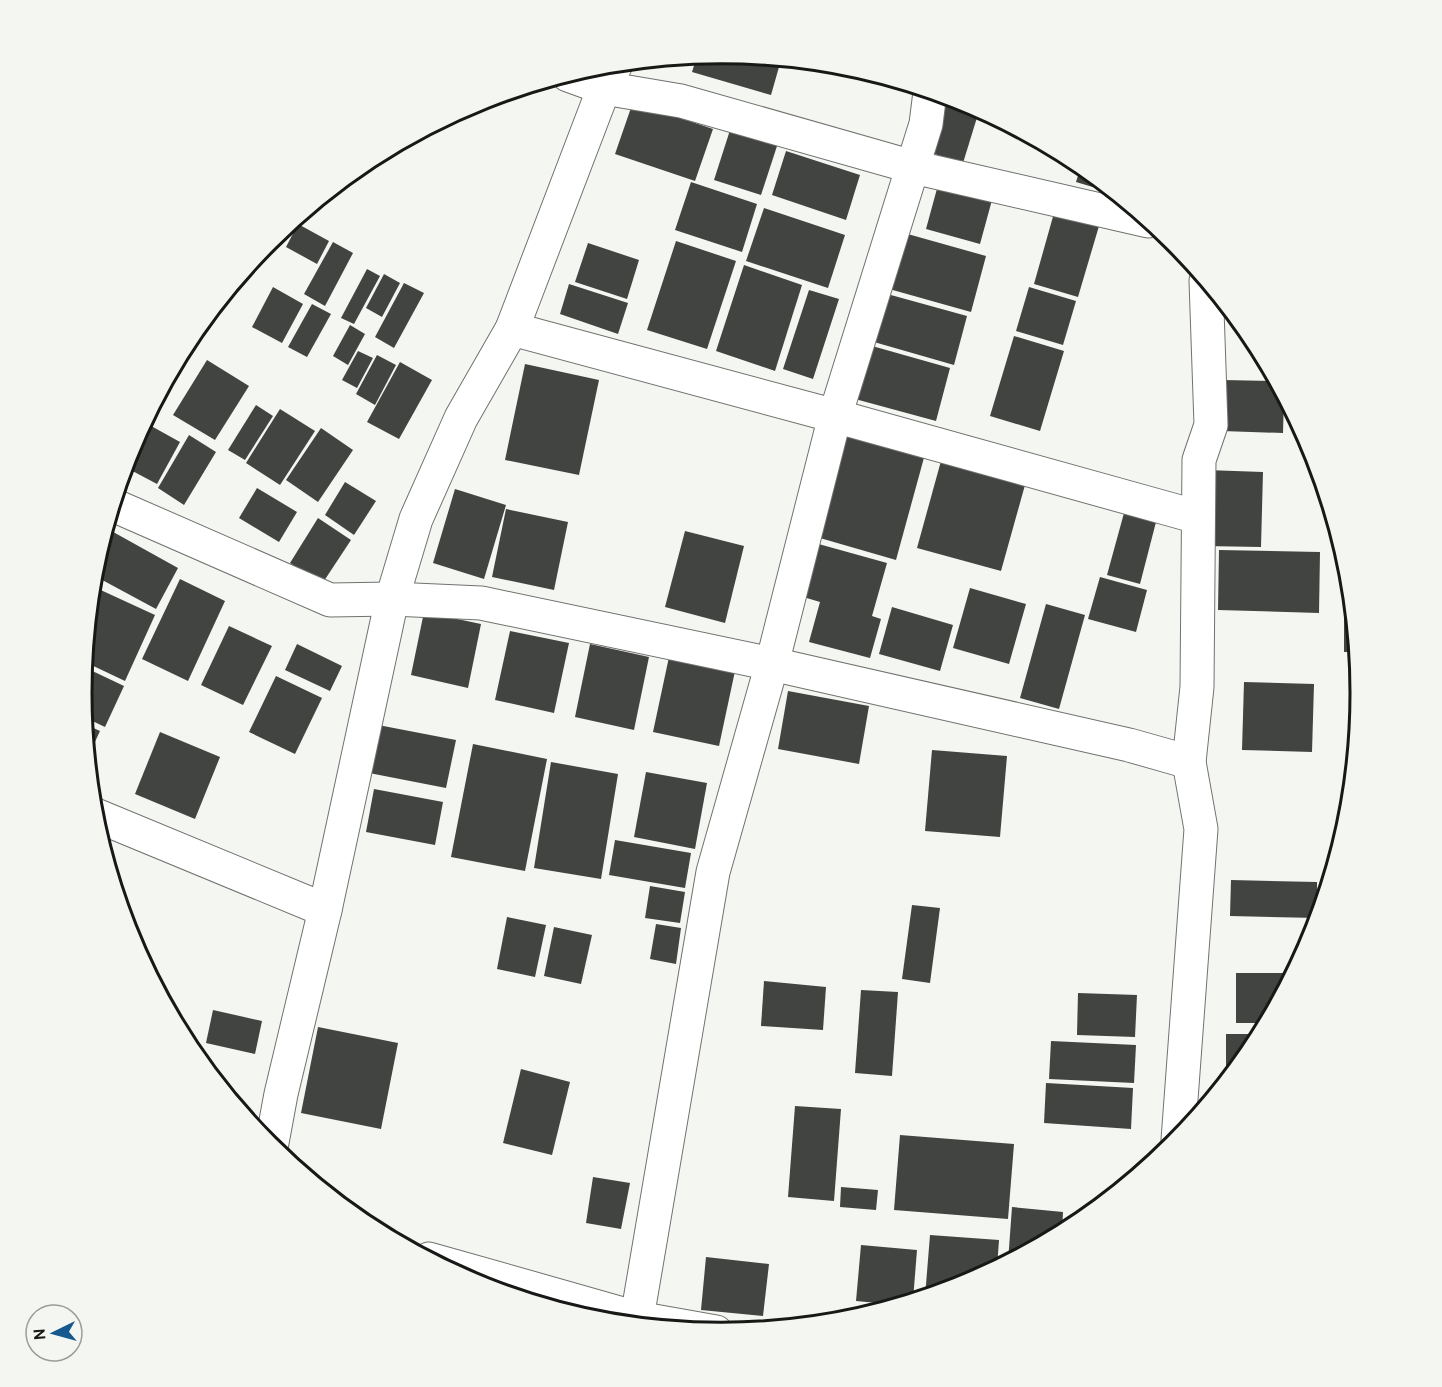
<svg xmlns="http://www.w3.org/2000/svg" width="1442" height="1387" font-family="Overpass,sans-serif">
<rect width="100%" height="100%" fill="#f4f6f2"/>
<g fill="#424442">
<path d="M721 54 781 60 771 95 692 72 697 56Z"/>
<path d="M941 99 979 111 963 163 925 151Z"/>
<path d="M633 102 713 129 695 181 615 154Z"/>
<path d="M731 127 778 143 761 195 714 180Z"/>
<path d="M786 151 860 175 846 220 772 195Z"/>
<path d="M1081 166 1116 194 1076 182Z"/>
<path d="M691 182 757 204 742 252 675 230Z"/>
<path d="M938 185 992 200 980 244 926 229Z"/>
<path d="M764 208 845 235 828 288 746 261Z"/>
<path d="M1054 213 1099 226 1078 297 1034 284Z"/>
<path d="M298 224 329 241 317 264 286 247Z"/>
<path d="M897 231 986 256 971 312 882 287Z"/>
<path d="M676 241 736 261 707 349 647 330Z"/>
<path d="M333 242 353 253 325 306 304 294Z"/>
<path d="M588 243 639 260 627 299 575 282Z"/>
<path d="M744 265 802 285 775 371 716 351Z"/>
<path d="M367 269 380 276 354 324 341 318Z"/>
<path d="M384 274 400 283 382 317 366 308Z"/>
<path d="M404 283 424 293 394 348 375 337Z"/>
<path d="M569 284 628 303 618 334 560 314Z"/>
<path d="M273 287 303 304 282 343 252 327Z"/>
<path d="M1029 287 1076 301 1063 345 1016 331Z"/>
<path d="M809 290 839 299 813 379 783 369Z"/>
<path d="M880 292 967 316 954 365 867 340Z"/>
<path d="M312 304 331 314 307 357 288 347Z"/>
<path d="M350 325 365 334 348 365 333 356Z"/>
<path d="M1014 336 1064 351 1040 431 990 416Z"/>
<path d="M858 342 950 368 936 421 844 396Z"/>
<path d="M358 351 373 358 357 388 342 380Z"/>
<path d="M377 355 396 365 375 405 356 394Z"/>
<path d="M207 360 249 386 215 440 173 415Z"/>
<path d="M400 362 432 380 399 439 367 422Z"/>
<path d="M525 364 599 380 579 475 505 460Z"/>
<path d="M1223 380 1276 381 1284 396 1283 433 1222 431Z"/>
<path d="M256 405 273 416 245 460 228 450Z"/>
<path d="M280 409 315 431 280 485 246 463Z"/>
<path d="M144 422 180 442 157 484 125 467 130 448Z"/>
<path d="M321 428 353 450 318 502 286 480Z"/>
<path d="M842 431 925 454 896 560 813 536Z"/>
<path d="M189 435 216 452 184 505 158 488Z"/>
<path d="M941 461 1025 485 1001 571 917 548Z"/>
<path d="M1206 470 1263 472 1261 547 1204 546Z"/>
<path d="M345 482 376 501 354 535 325 515Z"/>
<path d="M257 488 297 512 279 542 239 518Z"/>
<path d="M455 489 506 505 484 579 433 563Z"/>
<path d="M506 509 568 522 554 590 492 577Z"/>
<path d="M1124 513 1156 522 1140 584 1107 575Z"/>
<path d="M318 518 351 540 322 584 290 563Z"/>
<path d="M106 528 178 568 156 609 93 575Z"/>
<path d="M685 531 744 546 725 623 665 607Z"/>
<path d="M815 543 887 563 872 616 881 619 870 658 809 642 820 602 800 596Z"/>
<path d="M1219 550 1320 552 1319 613 1218 610Z"/>
<path d="M1100 577 1147 590 1136 632 1088 619Z"/>
<path d="M180 579 225 601 188 681 142 659Z"/>
<path d="M92 586 155 615 125 681 85 662Z"/>
<path d="M970 588 1026 604 1009 664 953 648Z"/>
<path d="M1344 590H1350L1356 652H1344Z"/>
<path d="M1046 604 1085 615 1059 709 1020 698Z"/>
<path d="M892 607 953 625 940 671 879 654Z"/>
<path d="M424 612 481 624 468 688 411 675Z"/>
<path d="M229 626 272 646 243 705 201 685Z"/>
<path d="M510 631 569 643 554 713 495 700Z"/>
<path d="M297 644 342 666 330 691 285 670Z"/>
<path d="M590 644 649 657 634 730 575 717Z"/>
<path d="M669 657 735 671 719 746 653 732Z"/>
<path d="M84 667 124 686 105 727 84 717 82 693Z"/>
<path d="M276 676 322 698 295 754 249 732Z"/>
<path d="M1244 682 1314 684 1312 752 1242 750Z"/>
<path d="M788 691 869 706 859 764 778 749Z"/>
<path d="M85 724 100 731 88 757Z"/>
<path d="M373 724 456 740 446 788 364 772Z"/>
<path d="M160 732 220 757 195 819 135 794Z"/>
<path d="M473 744 547 759 525 871 451 857Z"/>
<path d="M932 750 1007 756 1000 837 925 831Z"/>
<path d="M551 762 618 774 601 879 534 868Z"/>
<path d="M646 772 707 783 695 849 634 837Z"/>
<path d="M374 789 443 802 435 845 366 832Z"/>
<path d="M615 840 691 853 685 888 609 875Z"/>
<path d="M1231 880 1317 882V918L1230 916Z"/>
<path d="M650 886 685 892 680 923 645 918Z"/>
<path d="M912 905 940 908 930 983 902 979Z"/>
<path d="M507 917 546 925 535 977 497 969Z"/>
<path d="M656 924 681 928 676 964 650 959Z"/>
<path d="M554 927 592 935 581 984 544 976Z"/>
<path d="M1236 973H1293L1266 1023H1236Z"/>
<path d="M764 981 826 987 823 1030 761 1026Z"/>
<path d="M861 990 898 992 892 1076 855 1073Z"/>
<path d="M1078 993 1137 995 1135 1037 1077 1035Z"/>
<path d="M213 1010 262 1021 255 1054 206 1043Z"/>
<path d="M318 1027 398 1043 381 1129 301 1113Z"/>
<path d="M1226 1034H1260L1253 1049 1230 1076H1226Z"/>
<path d="M1051 1041 1136 1045 1134 1083 1049 1079Z"/>
<path d="M521 1069 570 1082 552 1155 503 1143Z"/>
<path d="M1046 1083 1133 1088 1131 1129 1044 1123Z"/>
<path d="M795 1106 841 1109 834 1201 788 1197Z"/>
<path d="M900 1135 1014 1144 1008 1219 894 1210Z"/>
<path d="M593 1177 630 1183 621 1229 586 1223Z"/>
<path d="M841 1187 878 1190 876 1210 840 1207Z"/>
<path d="M1012 1207 1063 1212 1062 1233 1008 1262Z"/>
<path d="M930 1235 999 1240 997 1268 965 1284 925 1297Z"/>
<path d="M861 1245 917 1250 913 1300 899 1305 856 1301Z"/>
<path d="M706 1257 769 1264 763 1316 701 1310Z"/>
</g>
<g fill="none" stroke-linecap="round" stroke-linejoin="round">
<defs>
<g id="minor">
<path d="M568 75 604 88 681 101 913 167 1148 221"/>
<path d="M512 329 835 416 1187 514"/>
<path d="M113 505 330 600 392 599 481 603 772 664 1129 745 1189 762"/>
<path d="M93 814 325 910"/>
<path d="M1178 1140 1201 829 1189 762 1197 687 1199 460 1211 425 1206 281"/>
<path d="M271 1148 281 1094 325 910 392 599 416 519 461 418 512 329 604 88 616 64"/>
<path d="M429 1259 637 1318 716 1332"/>
<path d="M637 1318 713 872 772 664 835 416 926 124 930 92"/>
</g>
</defs>
<use href="#minor" stroke="#71726f" stroke-width="35"/>
<use href="#minor" stroke="#fff" stroke-width="33"/>
</g>
<path d="M0 0H1442V1387H0ZM92 693a629 629 0 1 1 1258 0a629 629 0 1 1-1258 0Z" fill="#f4f6f2" fill-rule="evenodd"/>
<path fill="none" stroke="#181817" stroke-width="3" d="M92 693a629 629 0 1 1 1258 0a629 629 0 1 1-1258 0Z"/>
<g transform="translate(54 1333) rotate(265)"><circle r="28" fill="#f4f6f2" stroke="#9c9d9a" stroke-width="1.5"/>
<path d="M0-4.5L10 22L0 15L-10 22Z" fill="#16598e"/>
<text y="-9" font-size="16" font-weight="bold" text-anchor="middle" fill="#181817">N</text>
</g>
</svg>
